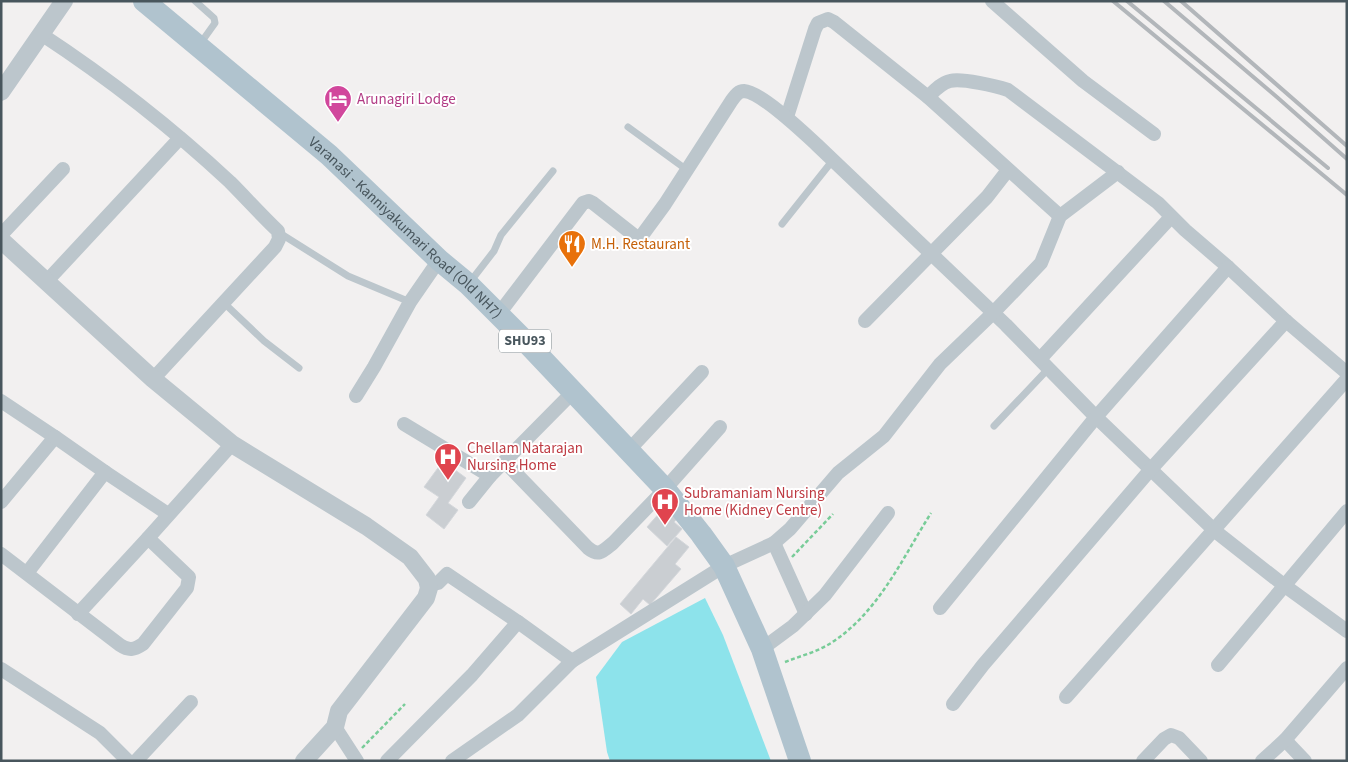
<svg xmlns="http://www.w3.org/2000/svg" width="1348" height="762" font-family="'Source Sans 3',sans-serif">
<rect width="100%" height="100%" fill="#f2f0f0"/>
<path fill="#8de3eb" d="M705 598 723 635 771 761H610L607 752 596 677 622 642Z"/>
<g fill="#caced2" stroke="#d4d7db">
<path d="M443 461 466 478 448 503 458 510 444 529 426 515 439 497 424 487Z"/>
<path d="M671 508 679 517 674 522 682 529 667 546 647 527 662 510 665 514Z"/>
<path d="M676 537 689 547 675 564 681 569 650 605 643 599 631 614 620 604Z"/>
</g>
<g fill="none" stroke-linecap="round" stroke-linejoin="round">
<g stroke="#78cc98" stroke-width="2.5" stroke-dasharray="4 2.5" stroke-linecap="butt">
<path d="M792 557 833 514"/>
<path d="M785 662C800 656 817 652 831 643 878 613 902 559 931 513"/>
<path d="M362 748 405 704"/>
</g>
<g stroke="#bcc6cc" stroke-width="7">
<path d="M195 1 214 18 215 23 200 44"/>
<path d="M628 127 687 170"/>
<path d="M782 224 833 160"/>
<path d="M278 232 348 276 410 302"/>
<path d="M470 282 494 251 501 235 553 171"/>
<path d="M224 303 264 341 299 368"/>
<path d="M994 426 1049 368"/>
</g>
<g stroke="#bcc6cc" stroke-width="14">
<path d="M992 1 1083 81 1154 134"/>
<path d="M41 34C108 78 172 128 230 182 246 198 261 215 278 231L279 239 275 247 153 379"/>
<path d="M928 97C934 91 941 83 950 81 962 78 996 86 1008 90L1158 203 1185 230 1228 267"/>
<path d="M787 117 815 29 818 23 828 19 834 22 928 97 1060 216"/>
<path d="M1 235 63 169"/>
<path d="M46 282 180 138"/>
<path d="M498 315 583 203 589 201 593 203 635 236 639 237 643 234 665 204 732 100C735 96 738 91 744 91 761 92 804 133 817 145L1006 325 1096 417 1215 531 1285 586 1347 631"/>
<path d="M865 321 987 197 1008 170"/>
<path d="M1040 359 1171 217"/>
<path d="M356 396 374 367 410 302 439 260"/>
<path d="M1 401 55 437 1 502"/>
<path d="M404 424 490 476 469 502"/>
<path d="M628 451 702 372"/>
<path d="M505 462 588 548C599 557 603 551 613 543L665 489 720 427"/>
<path d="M105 472 168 514"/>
<path d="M490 476 573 392"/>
<path d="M774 543 806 614"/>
<path d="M1 554 120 645C129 651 134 650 143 644L187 588 189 577 148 538"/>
<path d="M27 573 105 472 55 437"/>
<path d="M428 585 438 583 447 574 518 622"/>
<path d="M940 608 1096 417 1228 267 1286 321 1347 373"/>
<path d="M78 614 148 538 232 444"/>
<path d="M762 649 793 626 825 595 888 513"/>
<path d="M572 661 724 566 774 543 790 529 838 473 884 436 940 364 993 313 1041 263 1060 216 1118 172"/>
<path d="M1218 665 1347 511"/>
<path d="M1 669 100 733 128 761"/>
<path d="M1066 697 1347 379"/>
<path d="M953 704 983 665 1151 469 1286 321"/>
<path d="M335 727 357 761"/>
<path d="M1285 740 1305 761"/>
<path d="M136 761 191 702"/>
<path d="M387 761 472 675 518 622 572 661 518 715 452 761"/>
<path d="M1143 761 1164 739 1171 735 1179 738 1201 761"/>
<path d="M1262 761 1285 740 1347 668"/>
</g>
<g stroke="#bcc6cc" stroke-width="18">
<path d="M1 92 64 1"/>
<path d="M1 240 153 379 232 444 366 526 410 557 427 579 429 588 426 598 339 711 335 727 304 761"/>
</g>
<path stroke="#b0c3ce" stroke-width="22" id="s1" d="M144 1 329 155 439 260 468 284 526 342 665 489 701 534 724 566 762 649 800 761"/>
<g stroke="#b2b6ba" stroke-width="4">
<path d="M1113 1 1347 195"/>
<path d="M1127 1 1328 168"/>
<path d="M1164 1 1278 98 1347 159"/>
<path d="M1181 1 1347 146"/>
</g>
</g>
<defs>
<symbol id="hotel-pin" viewBox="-11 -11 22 30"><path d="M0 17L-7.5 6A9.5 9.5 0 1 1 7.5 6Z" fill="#d1479c" stroke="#fff"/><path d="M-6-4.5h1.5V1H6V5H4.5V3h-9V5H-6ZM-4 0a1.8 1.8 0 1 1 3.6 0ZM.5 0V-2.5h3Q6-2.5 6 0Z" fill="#fff"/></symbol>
<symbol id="restaurant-pin" viewBox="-11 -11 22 30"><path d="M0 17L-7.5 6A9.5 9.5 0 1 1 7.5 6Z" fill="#e8710a" stroke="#fff"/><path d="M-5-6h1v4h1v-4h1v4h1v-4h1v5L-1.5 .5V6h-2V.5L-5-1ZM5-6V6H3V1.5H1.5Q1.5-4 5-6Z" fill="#fff"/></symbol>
<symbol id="hospital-pin" viewBox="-11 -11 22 30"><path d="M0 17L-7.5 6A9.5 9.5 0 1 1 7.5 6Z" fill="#e0444e" stroke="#fff"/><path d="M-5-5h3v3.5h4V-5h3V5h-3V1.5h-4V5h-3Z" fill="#fff"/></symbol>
</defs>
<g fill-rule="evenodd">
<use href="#hotel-pin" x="322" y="83" width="32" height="43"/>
<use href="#restaurant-pin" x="556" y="228" width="32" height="43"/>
<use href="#hospital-pin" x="432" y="441" width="32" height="43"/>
<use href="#hospital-pin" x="649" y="486" width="32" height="43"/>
</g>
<g text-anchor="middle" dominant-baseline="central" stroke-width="4" stroke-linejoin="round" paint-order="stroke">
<rect fill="#fff" stroke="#7f898e" stroke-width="1" x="499" y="329.5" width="52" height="23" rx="4"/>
<g font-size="14" font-weight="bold" fill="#48565d">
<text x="525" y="341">SHU93</text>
</g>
<g font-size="15" fill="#b23c85" stroke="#fff" text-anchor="start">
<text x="357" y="99">Arunagiri Lodge</text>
</g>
<g font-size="15" fill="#48565d" stroke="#fff">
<text stroke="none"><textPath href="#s1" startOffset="346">Varanasi - Kanniyakumari Road (Old NH7)</textPath></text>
</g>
<g font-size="15" fill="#c56008" stroke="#fff" text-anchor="start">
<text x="591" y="244">M.H. Restaurant</text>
</g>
<g font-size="15" fill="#be3a42" stroke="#fff" text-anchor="start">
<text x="467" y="448">Chellam Natarajan<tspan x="467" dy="17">Nursing Home</tspan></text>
<text x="684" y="493">Subramaniam Nursing<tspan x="684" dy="17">Home (Kidney Centre)</tspan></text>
</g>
</g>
<rect width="1348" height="762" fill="none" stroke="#48565d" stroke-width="5"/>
</svg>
